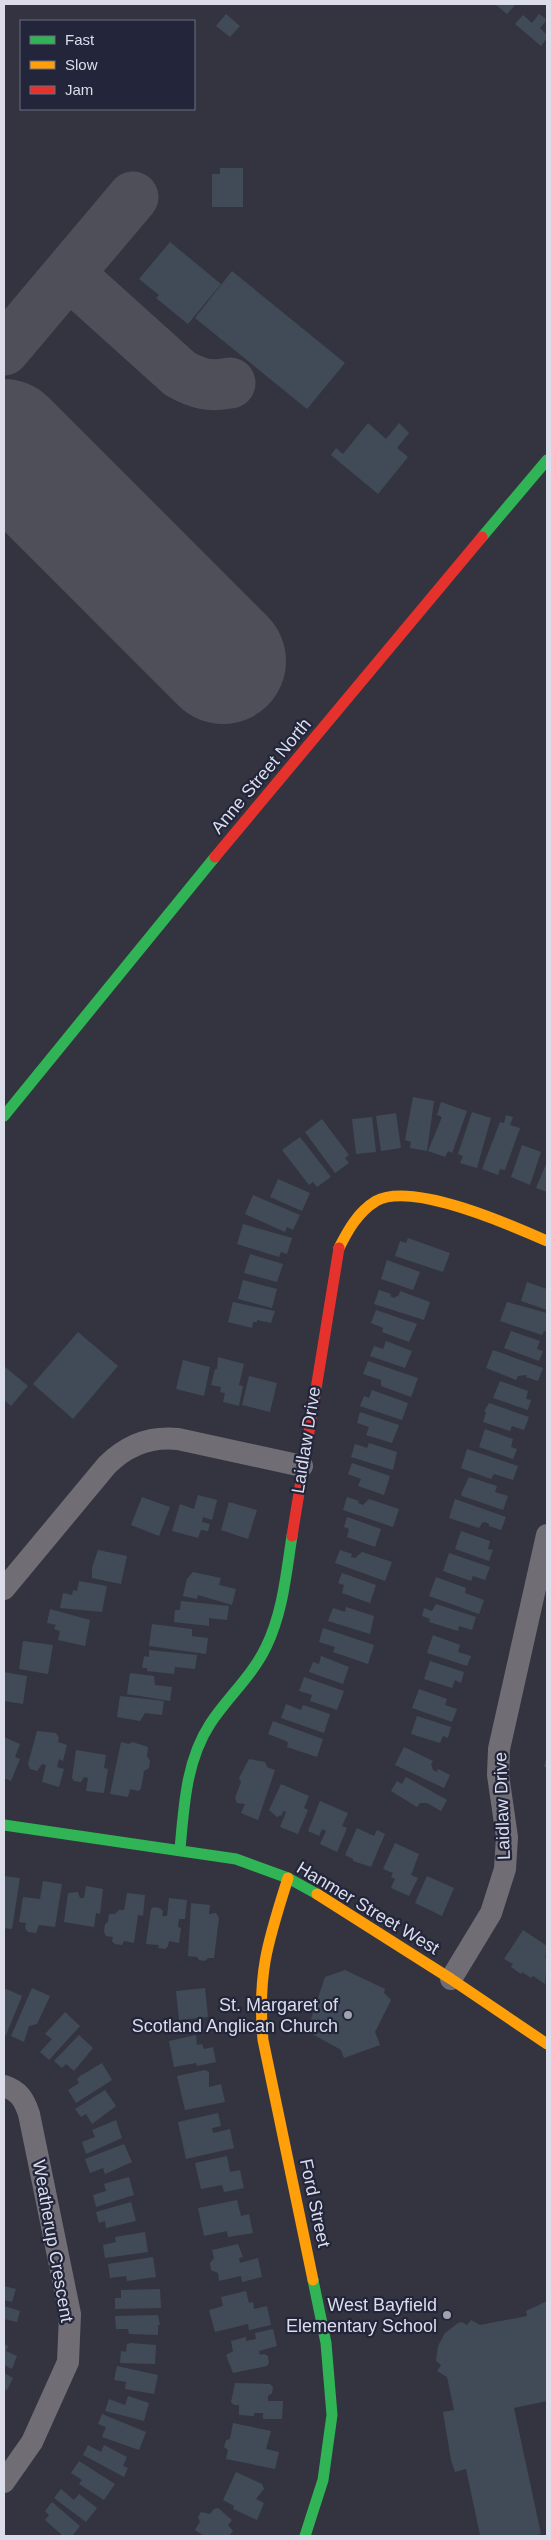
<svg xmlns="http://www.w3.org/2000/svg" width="551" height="2540" font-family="Helvetica,sans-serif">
<rect width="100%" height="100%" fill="#333440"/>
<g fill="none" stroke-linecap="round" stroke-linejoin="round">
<g stroke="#4f4f5a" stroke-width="51">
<path d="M69 274 180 374C198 384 210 387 230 383"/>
<path d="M4 350 133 197"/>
</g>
<path stroke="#4f4f5a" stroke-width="126" d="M4 442 223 661"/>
</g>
<g fill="#414b57">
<path d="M495 4H516L507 14Z"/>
<path d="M226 14 240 26 230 37 216 26Z"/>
<path d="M539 14 545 18 546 21 540 28 547 35V38L541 46 515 24 523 15 532 23Z"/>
<path d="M220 168H243V207H212V174H220Z"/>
<path d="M170 242 221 284 188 324 156 298 159 295 139 279Z"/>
<path d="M232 271 345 363 307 409 195 318Z"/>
<path d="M368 423 386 439 399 423 409 433 397 448 408 457 378 494 331 455 336 448 343 454Z"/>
<path d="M413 1097 434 1101 427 1151 410 1148 411 1142 405 1140Z"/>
<path d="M441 1102 467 1111 452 1153 448 1151 445 1157 428 1151 442 1117 437 1115Z"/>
<path d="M472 1112 491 1118 477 1168 460 1163 463 1156 458 1154Z"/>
<path d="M396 1113 401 1148 381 1151 376 1116Z"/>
<path d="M506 1115 513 1117 510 1125 520 1128 505 1170 500 1169 498 1175 482 1169 500 1122 504 1123Z"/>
<path d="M372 1117 376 1152 356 1154 352 1119Z"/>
<path d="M322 1119 349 1155 345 1158 349 1163 335 1173 305 1132Z"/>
<path d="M300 1137 331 1177 317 1187 313 1182 309 1185 282 1150Z"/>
<path d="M522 1145 541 1152 530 1185 511 1177Z"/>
<path d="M547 1162V1192L536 1188Z"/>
<path d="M278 1179 310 1193 302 1211 270 1197Z"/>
<path d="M253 1195 300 1215 293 1230 287 1227 285 1232 245 1214Z"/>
<path d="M243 1224 292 1238 287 1254 281 1252 279 1257 237 1244Z"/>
<path d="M408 1238 450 1253 443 1272 395 1256 400 1241 406 1243Z"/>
<path d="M250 1254 283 1264 277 1282 244 1273Z"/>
<path d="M387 1260 420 1272 413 1290 381 1279Z"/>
<path d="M243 1280 277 1289 272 1308 238 1299Z"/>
<path d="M527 1282 547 1289V1310L521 1301Z"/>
<path d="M379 1290 391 1294 390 1296 394 1298 399 1295 400 1291 430 1302 424 1320 374 1304Z"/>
<path d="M233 1302 275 1311 271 1323 257 1320V1322H253L252 1328 228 1322Z"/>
<path d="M507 1302 547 1313V1332L544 1331 542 1335 500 1321Z"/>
<path d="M376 1310 417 1324 409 1342 382 1332 383 1328 371 1323Z"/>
<path d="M511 1331 540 1341 537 1349 543 1351 539 1361 504 1348Z"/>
<path d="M78 1332 118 1366 73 1419 33 1384Z"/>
<path d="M386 1341 412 1351 405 1368 370 1356 374 1346 383 1349Z"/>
<path d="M493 1350 543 1368 538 1381 526 1377 527 1375 518 1376 516 1380 486 1368Z"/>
<path d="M218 1357 244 1364 239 1385 243 1386 239 1406 223 1402 225 1393 220 1392 221 1387 211 1385 215 1369H217Z"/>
<path d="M183 1360 210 1367 204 1396 176 1389Z"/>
<path d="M368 1361 418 1378 411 1397 381 1386V1380L363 1374Z"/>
<path d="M4 1366 28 1386 11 1406 4 1400Z"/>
<path d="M249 1376 277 1383 270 1412 242 1405Z"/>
<path d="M500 1381 528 1391 526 1399 531 1400 528 1410 493 1398Z"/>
<path d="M372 1390 408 1403 402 1420 360 1406 364 1396 369 1398Z"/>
<path d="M489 1403 529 1417 524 1430 512 1426 510 1431 483 1422 486 1412 484 1411Z"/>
<path d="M360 1412 399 1425 392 1443 366 1435 369 1427 357 1423Z"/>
<path d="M485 1429 513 1439 511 1447 517 1449 513 1459 479 1447Z"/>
<path d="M369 1443 397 1452 393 1470 351 1457 355 1444 367 1448Z"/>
<path d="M467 1449 518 1466 513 1480 494 1474 491 1479 461 1468Z"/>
<path d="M352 1463 390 1476 384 1495 358 1486 361 1479 348 1474Z"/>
<path d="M469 1477 497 1486 495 1492 508 1496 503 1510 462 1496 461 1494Z"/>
<path d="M198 1495 217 1500 212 1520 203 1517 202 1522 210 1524 208 1531 201 1530 198 1538 172 1531 180 1504 194 1509Z"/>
<path d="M142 1497 170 1507 159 1536 131 1525Z"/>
<path d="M347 1497 359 1501 358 1503 363 1505 369 1499 399 1509 393 1527 343 1510Z"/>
<path d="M455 1499 506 1517 501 1530 489 1526V1524L485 1522 482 1523 479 1528 449 1518Z"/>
<path d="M229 1502 257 1510 248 1539 221 1530Z"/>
<path d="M347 1517 381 1529 375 1547 347 1537 349 1529 344 1527Z"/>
<path d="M461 1531 490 1541 488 1549 493 1550 489 1561 455 1549Z"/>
<path d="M98 1550 127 1556 121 1584 92 1578V1568Z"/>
<path d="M340 1550 352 1554 351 1557 355 1558 362 1552 392 1562 385 1581 335 1563Z"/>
<path d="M449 1553 490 1567 485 1580 473 1576 471 1581 443 1571Z"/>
<path d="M193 1572 221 1578 219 1585 236 1589 232 1605 198 1595 197 1599 183 1596 187 1579Z"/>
<path d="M342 1573 376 1585 370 1603 342 1593 344 1585 338 1583Z"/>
<path d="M436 1577 466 1588 465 1593 484 1600 479 1614 429 1596Z"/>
<path d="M79 1581 107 1586 102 1612 60 1608 63 1593 72 1595 73 1590 77 1591Z"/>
<path d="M181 1601 229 1606 227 1620 209 1618V1626L174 1622 175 1610H180Z"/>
<path d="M436 1604 476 1617 472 1630 459 1626 458 1631 429 1622 430 1619 422 1616 424 1608 432 1611Z"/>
<path d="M346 1607 374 1616 370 1634 328 1621 333 1608 345 1612Z"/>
<path d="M50 1609 90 1620 85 1646 58 1640 60 1631 54 1629 56 1625 47 1623Z"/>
<path d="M152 1624 192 1629V1636L208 1638 206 1654 149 1646Z"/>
<path d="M323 1628 374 1645 368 1664 333 1652 335 1647 319 1642Z"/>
<path d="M433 1635 460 1645 458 1652 471 1656 467 1666 427 1653Z"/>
<path d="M23 1641 53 1645 48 1674 19 1669Z"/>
<path d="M149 1650 197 1655 195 1669 175 1667 174 1674 147 1671V1668H142L144 1656 149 1657Z"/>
<path d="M321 1656 349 1667 343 1684 309 1672 313 1662 319 1664Z"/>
<path d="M430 1661 464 1672 461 1683 455 1680 452 1688 424 1679Z"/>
<path d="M4 1672 27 1676 23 1704 4 1701Z"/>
<path d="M130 1673 154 1676 155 1685 172 1687 170 1701 127 1694Z"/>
<path d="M304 1677 344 1691 337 1710 310 1701 312 1695 299 1691Z"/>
<path d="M419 1689 447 1699 445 1705 457 1709 452 1722 412 1708Z"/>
<path d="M120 1696 164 1701 162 1715 145 1713 140 1721 117 1717Z"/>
<path d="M286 1704 301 1710 303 1705 330 1714 324 1733 281 1718Z"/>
<path d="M417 1716 451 1727 448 1738 443 1736 440 1743 411 1734Z"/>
<path d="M273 1721 323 1739 317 1757 287 1747 288 1743 286 1741 268 1734Z"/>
<path d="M37 1731 56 1733 59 1738 58 1742 67 1745 63 1761 59 1759 57 1767 64 1769 59 1787 42 1782 46 1765 42 1764 37 1771 30 1769 28 1764Z"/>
<path d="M4 1737 20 1744 15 1757 20 1759 11 1781 4 1778Z"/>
<path d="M121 1742 129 1744 132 1742 148 1747 147 1756 150 1761 149 1768 144 1771 141 1789 138 1791 130 1789 128 1797 110 1794Z"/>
<path d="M404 1747 433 1761 431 1764 433 1770 437 1772 438 1769 450 1775 444 1788 395 1765Z"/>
<path d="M76 1750 106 1755 104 1768 108 1769 104 1793 86 1791 88 1778 84 1777 81 1782 74 1781 72 1778Z"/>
<path d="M547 1755V1767H544Z"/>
<path d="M249 1759 265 1762 267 1767 275 1770 258 1820 241 1813 245 1804 237 1803 235 1798 241 1782 239 1778Z"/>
<path d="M406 1777 447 1800 441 1811 427 1803H420L417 1807 391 1791 397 1781 402 1784Z"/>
<path d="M281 1784 309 1796 304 1808 308 1810 298 1834 280 1827 286 1812 283 1811 282 1815 277 1817 269 1810Z"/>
<path d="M320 1801 348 1813 342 1826 347 1828 337 1852 320 1844 326 1831 322 1829 319 1836 308 1831Z"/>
<path d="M357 1828 374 1836 377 1830 385 1834 371 1867 353 1861V1859L345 1855Z"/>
<path d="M395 1843 419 1854 411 1875 418 1878 409 1896 391 1888 395 1879 391 1877 393 1873 383 1869Z"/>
<path d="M4 1876 20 1878 12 1929 4 1928Z"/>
<path d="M427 1876 454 1888 442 1916 415 1903Z"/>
<path d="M43 1881 62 1884 55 1927 39 1925 36 1933 28 1932 25 1928 26 1923 19 1922 23 1897 40 1899Z"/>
<path d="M86 1886 103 1889 100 1914 96 1913 94 1927 64 1922 68 1893 78 1892 80 1898H84Z"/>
<path d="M127 1893 145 1895 143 1916 138 1915 134 1943 124 1941 122 1945 115 1944 112 1941 113 1937 106 1936 104 1932 105 1924 108 1922 109 1914H115L119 1910H124Z"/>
<path d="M169 1898 187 1900 185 1919H179L178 1927 181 1928 179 1943 169 1941 168 1946 165 1949 158 1948 159 1945 146 1944 151 1909 154 1907 160 1908 163 1911 162 1916H167Z"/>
<path d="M191 1903 210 1905 209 1914 216 1913 219 1918 214 1958H208L205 1961 199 1960 197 1957 188 1956Z"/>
<path d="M523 1930 547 1946 545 1958 547 1960 545 1984 533 1976 531 1978 522 1972 521 1974 511 1967 513 1964 504 1959Z"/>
<path d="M345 1970 385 1989 384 1993 391 2000 375 2032 380 2045 344 2058 341 2050 307 2031 325 1977Z"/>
<path d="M4 1988 22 1996 6 2035 4 2034Z"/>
<path d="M32 1988 50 1996 37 2024 29 2026 24 2042 11 2036Z"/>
<path d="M205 1988 208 2017 179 2020 176 1991Z"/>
<path d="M65 2012 80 2026 49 2060 40 2052 52 2039 45 2034Z"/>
<path d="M79 2035 93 2048 74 2071 66 2064 62 2068 54 2061Z"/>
<path d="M196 2035 197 2045 202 2044 204 2049 213 2047 216 2062 197 2066 196 2063 174 2067 169 2041Z"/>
<path d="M102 2063 112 2080 76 2103 68 2090 79 2083 77 2079 80 2076Z"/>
<path d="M205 2070 209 2072V2087L221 2084 225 2102 185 2110 177 2076Z"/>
<path d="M105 2090 116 2106 92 2124 86 2114 81 2117 75 2109Z"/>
<path d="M218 2113 221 2126 212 2128 213 2133 230 2129 234 2148 186 2159 178 2122Z"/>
<path d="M116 2120 122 2138 86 2154 82 2142 95 2137 92 2130Z"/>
<path d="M124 2144 132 2162 105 2174 103 2168 90 2173 85 2159Z"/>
<path d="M227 2156 230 2172 240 2170 244 2188 224 2192 222 2185 201 2189 195 2163Z"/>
<path d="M129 2177 134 2195 96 2207 93 2195 106 2191 104 2184 107 2183Z"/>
<path d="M237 2200 241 2216 249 2214 253 2233 228 2237 227 2231 204 2236 198 2208Z"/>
<path d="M131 2202 136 2221 106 2228 105 2221 99 2223 96 2212Z"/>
<path d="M145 2232 148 2252 105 2258 103 2245 116 2242 115 2237Z"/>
<path d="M238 2244 243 2257 239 2258 240 2263 258 2258 262 2277 242 2282 241 2276 219 2281 218 2273 211 2270 210 2263 214 2258 212 2250Z"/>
<path d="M153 2257 156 2277 127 2281 126 2276 110 2278 108 2264Z"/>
<path d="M4 2286 16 2289 12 2302 4 2300Z"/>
<path d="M160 2289 161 2308 115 2309V2298H121V2290Z"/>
<path d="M246 2291 249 2303 253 2302 254 2309 267 2306 271 2325 249 2330 248 2324 215 2332 209 2310 223 2306 221 2297Z"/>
<path d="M547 2301V2401L514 2408 541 2534 531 2536 480 2535 466 2469 455 2472 451 2460 443 2412 454 2410 447 2377 437 2371 441 2365 436 2361 438 2346 445 2333 458 2323 462 2322 467 2325 471 2320 480 2325 527 2316 526 2311Z"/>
<path d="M4 2306 20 2311 17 2322 4 2319Z"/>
<path d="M158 2315 160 2325H158V2335L129 2334 128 2329H116L115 2316Z"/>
<path d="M273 2329 277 2346 259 2351 260 2355 264 2354 268 2356 269 2363 267 2366 233 2373 226 2355 233 2351 231 2341 246 2337V2341L256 2339 255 2333Z"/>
<path d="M131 2343 156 2345 155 2364 120 2363 121 2351 126 2352 127 2344Z"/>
<path d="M4 2344 8 2346 6 2351 17 2356 12 2369 4 2365Z"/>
<path d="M117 2366 158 2375 154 2394 125 2389 126 2382 114 2380Z"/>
<path d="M4 2373 13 2378 7 2390 4 2389Z"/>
<path d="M235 2383 270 2384 273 2387 272 2393 268 2396V2401H283L282 2419H263V2413H254V2416L239 2415V2405H234L231 2402Z"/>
<path d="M128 2396 149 2403 144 2421 105 2411 109 2399 125 2405Z"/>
<path d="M102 2414 146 2432 139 2450 102 2437 106 2427 98 2424Z"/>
<path d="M233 2423 271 2431 266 2449 279 2452 275 2469 226 2459 228 2450 224 2447 226 2440 230 2439Z"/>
<path d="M88 2445 101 2452 104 2445 127 2457 123 2466 128 2468 124 2477 83 2455Z"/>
<path d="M79 2461 115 2484 104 2500 79 2484 82 2480 71 2473Z"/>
<path d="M236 2472 262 2484 264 2489 256 2499 264 2503 257 2520 233 2509 234 2506 223 2500Z"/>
<path d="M61 2489 74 2500 79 2494 97 2508 86 2522 54 2498Z"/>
<path d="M52 2502 80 2526 72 2536H63L45 2520 49 2515 45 2511Z"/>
<path d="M218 2508 232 2520 228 2525 233 2531 229 2536H204L195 2530 200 2522 198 2517 201 2512 210 2514 214 2509Z"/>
</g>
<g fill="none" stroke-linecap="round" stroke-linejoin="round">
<g stroke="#706d75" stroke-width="22">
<path d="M4 1589 107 1465C127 1445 150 1436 178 1439L302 1466"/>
<path d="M451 1979 491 1913 505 1869 507 1837 498 1775 499 1749 547 1535"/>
<path d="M4 2086C19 2091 24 2099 29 2114L70 2314 68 2362 32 2442 4 2482"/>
</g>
<g stroke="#30b455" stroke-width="11">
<path d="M482 537 547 460"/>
<path d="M4 1116 215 857"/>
<path d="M4 1825 236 1859 288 1878 317 1894"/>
<path d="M180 1849C184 1806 186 1761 210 1724 227 1698 252 1676 266 1647 283 1612 286 1574 292 1536"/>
<path d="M305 2536 323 2480 332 2415 326 2343 313 2280"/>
</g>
<g stroke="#ff9f0a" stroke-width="11">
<path d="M339 1248C348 1230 358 1212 376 1201 412 1181 511 1225 547 1241"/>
<path d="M288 1878C268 1941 257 1973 263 2040L313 2280"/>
<path d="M317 1894 451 1979 547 2044"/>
</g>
<g stroke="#e5322d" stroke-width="11">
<path d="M215 857 482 537"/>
<path d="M292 1536 339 1248"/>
</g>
</g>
<g fill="#a0a2af" stroke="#23263b" stroke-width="2">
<circle cx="348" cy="2015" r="5"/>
<circle cx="447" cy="2315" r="5"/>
</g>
<g text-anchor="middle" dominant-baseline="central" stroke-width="4.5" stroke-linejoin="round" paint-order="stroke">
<g font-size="18" fill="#dbddeb" stroke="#23263b">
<text transform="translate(261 776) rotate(-50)">Anne Street North</text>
<text transform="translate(306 1440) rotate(-81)">Laidlaw Drive</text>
<text transform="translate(502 1806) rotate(-92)">Laidlaw Drive</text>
<text transform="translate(368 1908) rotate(31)">Hanmer Street West</text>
<text transform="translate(315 2203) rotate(78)">Ford Street</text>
<text transform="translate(53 2241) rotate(80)">Weatherup Crescent</text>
</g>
<g font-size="18" fill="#dbddeb" stroke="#23263b" text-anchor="end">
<text x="338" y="2005">St. Margaret of<tspan x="338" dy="21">Scotland Anglican Church</tspan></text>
<text x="437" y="2305">West Bayfield<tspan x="437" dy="21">Elementary School</tspan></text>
</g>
</g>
<rect width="551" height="2540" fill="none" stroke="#dbddeb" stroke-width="10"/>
<rect x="20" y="20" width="175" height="90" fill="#23263b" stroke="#6d6f81"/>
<rect x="30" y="36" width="25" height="8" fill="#30b455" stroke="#6d6f81"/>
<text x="65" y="45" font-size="15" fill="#dbddeb">Fast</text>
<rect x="30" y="61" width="25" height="8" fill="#ff9f0a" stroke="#6d6f81"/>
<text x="65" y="70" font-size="15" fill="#dbddeb">Slow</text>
<rect x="30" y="86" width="25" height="8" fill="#e5322d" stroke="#6d6f81"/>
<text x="65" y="95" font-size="15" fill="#dbddeb">Jam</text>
</svg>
